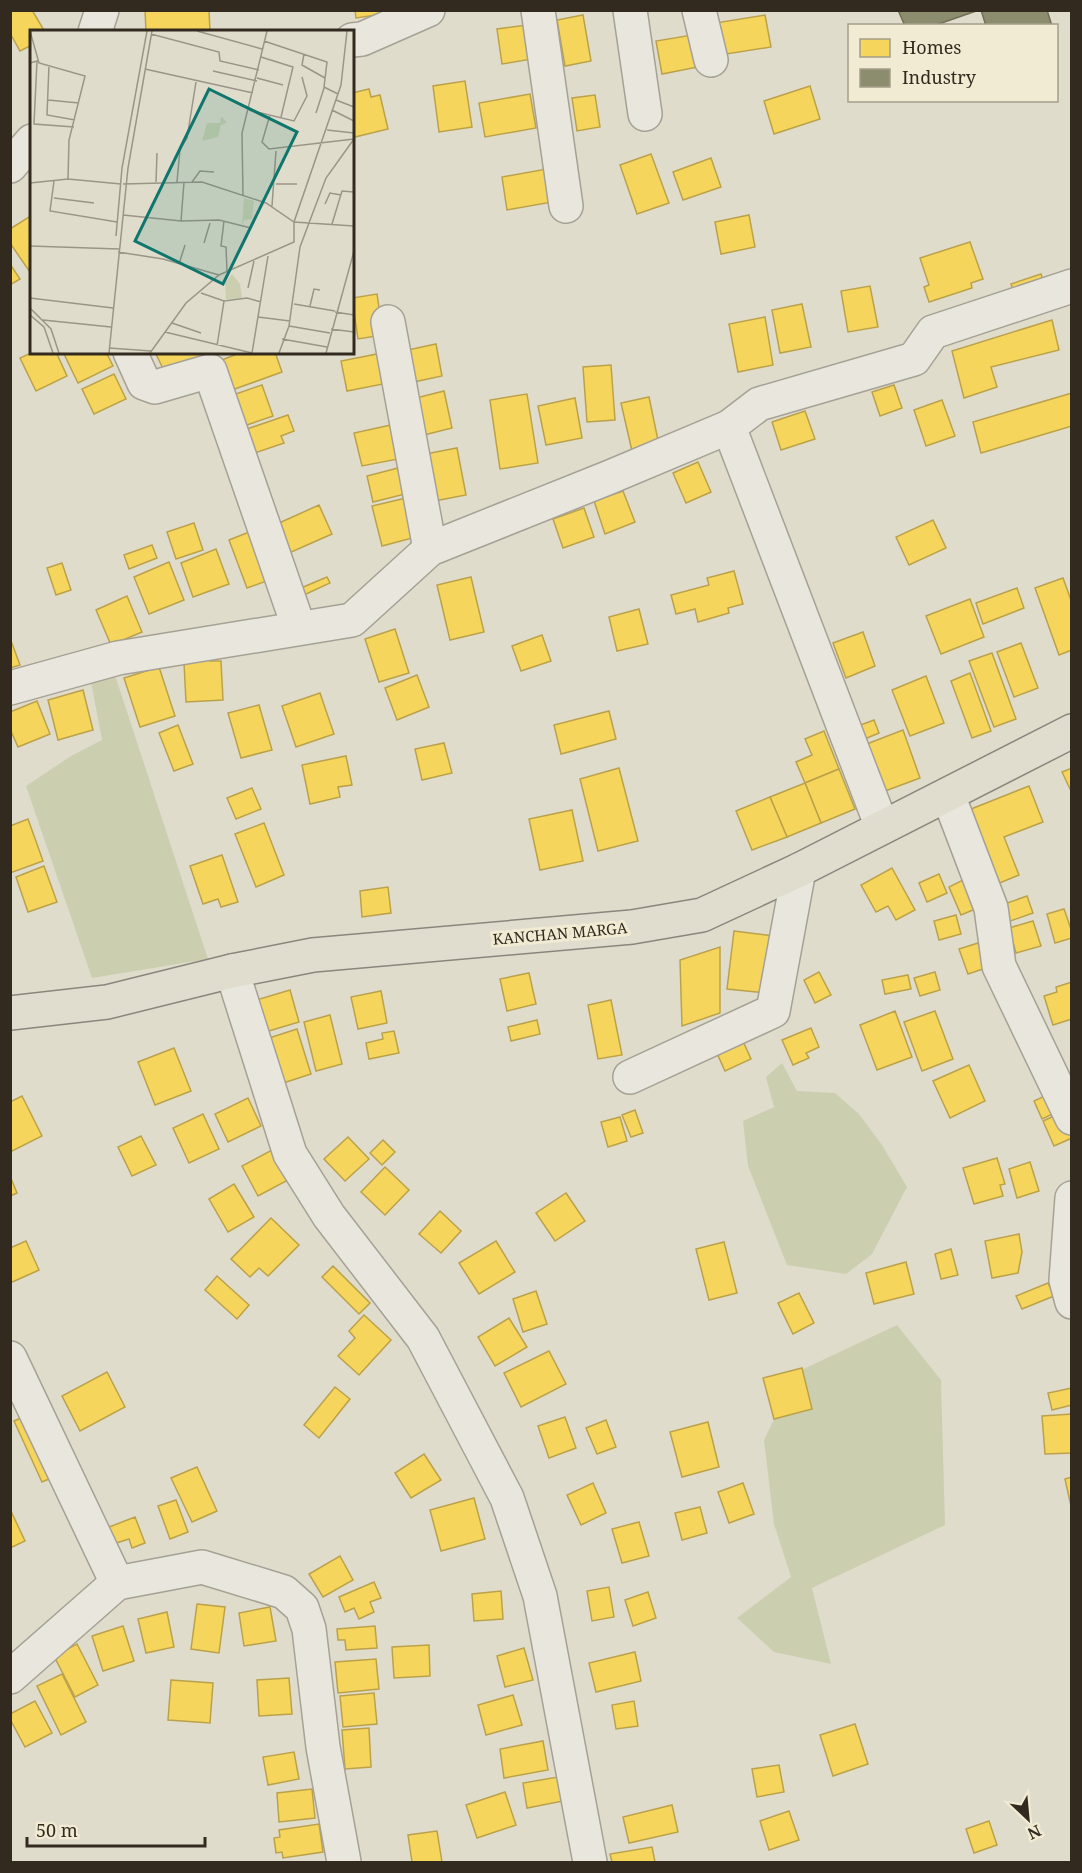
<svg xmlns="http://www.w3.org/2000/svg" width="1082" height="1873" font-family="'Noto Serif',serif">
<rect width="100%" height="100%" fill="#e0dccc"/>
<g fill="#cbcfb0">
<path d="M115 675 208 959 92 978 26 786 71 756 102 740 90 677Z"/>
<path d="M782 1063 797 1091 835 1093 859 1114 882 1145 907 1187 872 1254 846 1274 787 1265 748 1166 743 1121 774 1107 766 1077Z"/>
<path d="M897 1325 941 1380 945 1525 812 1588 831 1664 774 1652 737 1618 791 1577 774 1524 764 1440 797 1372Z"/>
</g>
<g fill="#f6d55c" stroke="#bba24a" stroke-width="1.5">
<path d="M10 10H32L45 32H32V45L20 51 10 33Z"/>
<path d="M145 10H209L210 32H146Z"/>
<path d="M355 10H397V12L356 18Z"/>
<path d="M583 15 591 61 565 66 557 20Z"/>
<path d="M765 15 771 47 720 55 715 23Z"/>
<path d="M527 25 532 59 502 64 497 29Z"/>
<path d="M698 34 703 66 662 74 656 41Z"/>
<path d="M465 81 472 127 439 132 433 86Z"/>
<path d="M810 86 820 119 774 134 764 101Z"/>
<path d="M369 89 371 97 380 95 388 129 355 137 352 127V93Z"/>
<path d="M530 94 536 128 485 137 479 103Z"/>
<path d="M595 95 600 127 577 131 572 98Z"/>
<path d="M651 154 669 203 637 214 620 165Z"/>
<path d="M711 158 721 187 683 200 673 172Z"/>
<path d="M552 168 558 201 507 210 502 177Z"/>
<path d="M32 215V275L10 243V229Z"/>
<path d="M749 215 755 247 721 254 715 222Z"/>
<path d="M970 242 983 279 971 283 972 288 929 302 924 287 929 285 920 258Z"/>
<path d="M10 264 20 279 10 285Z"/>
<path d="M1041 274 1046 290 1016 300 1011 284Z"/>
<path d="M870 286 878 327 848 332 841 291Z"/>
<path d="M377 294 383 335 358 339 352 298Z"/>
<path d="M802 304 811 347 780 353 772 310Z"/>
<path d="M765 317 773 365 738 372 729 324Z"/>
<path d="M1052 320 1059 350 991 367 997 387 964 398 952 351Z"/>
<path d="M436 344 442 376 409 383 403 351Z"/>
<path d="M33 352H56L67 376 36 391 20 358Z"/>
<path d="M67 352H106L113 366 78 383 64 354Z"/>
<path d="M159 352H200L204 362 168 379 156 354Z"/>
<path d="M242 352H275L282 372 232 390 222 360Z"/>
<path d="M377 354 383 384 347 391 341 361Z"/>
<path d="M611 365 615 420 587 422 583 367Z"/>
<path d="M114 374 126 399 94 414 82 389Z"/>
<path d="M262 385 273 416 244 426 233 395Z"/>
<path d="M894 385 902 408 880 416 872 392Z"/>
<path d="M444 391 452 428 420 436 412 399Z"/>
<path d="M1072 393V426L981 453 973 422Z"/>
<path d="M527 394 538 463 500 469 490 400Z"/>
<path d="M649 397 659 445 632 451 621 403Z"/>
<path d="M575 398 582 438 546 445 538 406Z"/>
<path d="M942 400 955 436 926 446 914 410Z"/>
<path d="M805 411 815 439 781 450 772 422Z"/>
<path d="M288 415 294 431 281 436 284 443 252 454 244 430Z"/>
<path d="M391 425 398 459 362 466 354 433Z"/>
<path d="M457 448 466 495 429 502 420 455Z"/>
<path d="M698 462 711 492 686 503 673 473Z"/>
<path d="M398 468 405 494 373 502 367 476Z"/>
<path d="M623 491 635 522 605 534 594 501Z"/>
<path d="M406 498 416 537 382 546 372 506Z"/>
<path d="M319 505 332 534 289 553 277 524Z"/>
<path d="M584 508 594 537 563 548 553 519Z"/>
<path d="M933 520 946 548 909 565 896 537Z"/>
<path d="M194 523 203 550 176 559 167 532Z"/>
<path d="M257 529 275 578 247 588 229 540Z"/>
<path d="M152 545 157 558 129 569 124 555Z"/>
<path d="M216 549 229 584 193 597 181 563Z"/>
<path d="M169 562 184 600 149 614 134 577Z"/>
<path d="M62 563 71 590 56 595 47 568Z"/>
<path d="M734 571 743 604 728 608 729 613 698 622 695 609 676 614 671 595 709 585 707 578Z"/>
<path d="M327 577 330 583 304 595 301 588Z"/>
<path d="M471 577 484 632 450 640 437 585Z"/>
<path d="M1063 578 1072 603V650L1059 655 1035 588Z"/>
<path d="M1017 588 1024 608 983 624 976 603Z"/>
<path d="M127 596 142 632 111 645 96 610Z"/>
<path d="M970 599 984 637 941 654 926 616Z"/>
<path d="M639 609 648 644 617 651 609 617Z"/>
<path d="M395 629 409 673 379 682 365 639Z"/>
<path d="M863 632 875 666 846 678 833 643Z"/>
<path d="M542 635 551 661 521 671 512 646Z"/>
<path d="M10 638 20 665 10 668Z"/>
<path d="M1021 643 1038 688 1014 697 997 652Z"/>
<path d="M992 653 1016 719 994 727 969 661Z"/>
<path d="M210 657V661H221L223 700 186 702 184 663 195 662V658Z"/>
<path d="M159 667 175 716 140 727 124 678Z"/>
<path d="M970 673 991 731 972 738 951 681Z"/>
<path d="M417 675 429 707 397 720 385 688Z"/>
<path d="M926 676 944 723 910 736 892 690Z"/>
<path d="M83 690 93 730 58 740 48 700Z"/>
<path d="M320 693 334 734 296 747 282 706Z"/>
<path d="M37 701 50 734 18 747 10 729V712Z"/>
<path d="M259 705 272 750 241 758 228 713Z"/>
<path d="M609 711 616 739 561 754 554 725Z"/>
<path d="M874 720 879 733 855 743 850 729Z"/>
<path d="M178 725 193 764 174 771 159 733Z"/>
<path d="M903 730 920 778 877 794 859 747Z"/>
<path d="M824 731 839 769 805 783 796 762 812 755 805 739Z"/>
<path d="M444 743 452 773 422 780 415 749Z"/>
<path d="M346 756 352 785 338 787 340 797 310 804 302 765Z"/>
<path d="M619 768 638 841 598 851 580 779Z"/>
<path d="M1072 768V793L1062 772Z"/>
<path d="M839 769 855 809 821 823 805 783Z"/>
<path d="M805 783 821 823 787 837 770 797Z"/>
<path d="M1029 786 1043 822 1004 837 1019 875 990 887 961 813Z"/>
<path d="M252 788 261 809 236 819 227 798Z"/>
<path d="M770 797 787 837 752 850 736 811Z"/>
<path d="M572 810 583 861 540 870 529 819Z"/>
<path d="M28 819 43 861 10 873V826Z"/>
<path d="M264 823 284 875 256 887 235 834Z"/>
<path d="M222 855 238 902 221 907 218 899 203 904 190 866Z"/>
<path d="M44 866 57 902 28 912 16 877Z"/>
<path d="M892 868 915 910 896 920 888 906 876 912 861 885Z"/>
<path d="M939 874 947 893 927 902 919 883Z"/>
<path d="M967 878 980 907 961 915 949 887Z"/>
<path d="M388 887 391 913 362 917 360 891Z"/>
<path d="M1027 896 1033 913 1002 924 996 907Z"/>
<path d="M1064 909 1072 932V938L1055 943 1047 914Z"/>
<path d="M956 915 961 934 939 940 934 921Z"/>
<path d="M1033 921 1041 946 1016 953 1009 928Z"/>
<path d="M734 931 774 936 767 993 727 989Z"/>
<path d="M978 943 986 968 968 974 959 949Z"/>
<path d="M720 947V1013L682 1026 680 960Z"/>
<path d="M819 972 831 995 815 1003 804 980Z"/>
<path d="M935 972 940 990 920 996 914 978Z"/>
<path d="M529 973 536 1004 507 1011 500 979Z"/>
<path d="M908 975 911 989 885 994 882 980Z"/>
<path d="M1072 982V1019L1053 1025 1044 996 1057 992 1056 987Z"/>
<path d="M290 990 299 1022 262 1033 253 1001Z"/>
<path d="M381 991 387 1023 358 1029 351 997Z"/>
<path d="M611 1000 622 1055 598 1059 588 1005Z"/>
<path d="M895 1011 912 1057 877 1070 860 1025Z"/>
<path d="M935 1011 953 1059 922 1071 904 1022Z"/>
<path d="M330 1015 342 1064 316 1071 304 1022Z"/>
<path d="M537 1020 540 1034 511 1041 508 1027Z"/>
<path d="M811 1028 819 1047 806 1053 809 1058 793 1065 782 1040Z"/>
<path d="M297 1029 311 1074 277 1085 263 1040Z"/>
<path d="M394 1031 399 1053 369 1059 366 1043 383 1039 382 1033Z"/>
<path d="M742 1039 751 1059 725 1071 716 1051Z"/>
<path d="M174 1048 191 1091 155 1105 138 1062Z"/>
<path d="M969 1065 985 1101 950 1118 933 1081Z"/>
<path d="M1051 1093 1059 1111 1042 1119 1034 1101Z"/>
<path d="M22 1096 42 1136 10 1152V1102Z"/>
<path d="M248 1098 261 1126 228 1142 215 1114Z"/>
<path d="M635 1110 643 1133 631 1137 622 1115Z"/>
<path d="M1061 1113 1072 1138 1054 1146 1043 1121Z"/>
<path d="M203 1114 219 1149 189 1163 173 1128Z"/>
<path d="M620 1117 627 1141 608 1147 601 1122Z"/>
<path d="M141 1136 156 1165 132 1176 118 1147Z"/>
<path d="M348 1137 369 1159 345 1181 324 1159Z"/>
<path d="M383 1140 395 1152 382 1165 370 1153Z"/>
<path d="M272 1150 288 1180 258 1196 242 1166Z"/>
<path d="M997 1158 1005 1184 1000 1185 1003 1196 974 1204 963 1168Z"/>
<path d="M1030 1162 1039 1191 1017 1198 1009 1169Z"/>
<path d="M385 1167 409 1190 385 1215 361 1192Z"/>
<path d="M10 1176 17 1193 10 1196Z"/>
<path d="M234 1184 254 1217 228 1232 209 1199Z"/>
<path d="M566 1193 585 1221 555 1241 536 1213Z"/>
<path d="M440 1211 461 1231 441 1253 419 1234Z"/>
<path d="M271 1218 299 1245 268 1276 259 1268 250 1277 231 1259Z"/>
<path d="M1019 1234 1022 1252 1018 1273 992 1278 985 1241Z"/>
<path d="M26 1241 39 1270 10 1283V1248Z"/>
<path d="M496 1241 515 1272 479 1294 459 1263Z"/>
<path d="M724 1242 737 1293 709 1300 696 1249Z"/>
<path d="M951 1249 958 1275 941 1279 935 1254Z"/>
<path d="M906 1262 914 1294 874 1304 866 1273Z"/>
<path d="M333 1266 370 1303 359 1314 322 1277Z"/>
<path d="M217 1276 249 1305 237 1319 205 1290Z"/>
<path d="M1048 1283 1054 1296 1022 1309 1016 1296Z"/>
<path d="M536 1291 547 1324 523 1332 513 1299Z"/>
<path d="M799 1293 814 1323 793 1334 778 1303Z"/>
<path d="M364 1315 391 1340 359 1375 338 1356 355 1338 349 1331Z"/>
<path d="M509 1318 527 1347 495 1366 478 1337Z"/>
<path d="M549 1351 566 1384 521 1407 504 1373Z"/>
<path d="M802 1368 812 1409 774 1419 763 1378Z"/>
<path d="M107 1372 125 1407 80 1431 62 1396Z"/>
<path d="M335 1387 350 1399 319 1438 304 1425Z"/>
<path d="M1072 1388V1405L1052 1410 1048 1393Z"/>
<path d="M30 1414 58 1475 42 1482 14 1421Z"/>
<path d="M1072 1414V1453L1045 1454 1042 1416Z"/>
<path d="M565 1417 576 1448 549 1458 538 1426Z"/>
<path d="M606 1420 616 1447 597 1454 586 1428Z"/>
<path d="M708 1422 719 1467 682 1477 670 1432Z"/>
<path d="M424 1454 441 1480 411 1498 395 1473Z"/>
<path d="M197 1467 217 1511 192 1522 171 1478Z"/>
<path d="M1072 1477V1506H1071L1065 1479Z"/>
<path d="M593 1483 606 1513 581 1525 567 1495Z"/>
<path d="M743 1483 754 1514 729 1523 718 1492Z"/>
<path d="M474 1498 485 1539 441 1551 430 1510Z"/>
<path d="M176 1500 188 1532 170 1539 158 1506Z"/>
<path d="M700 1507 707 1533 682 1540 675 1513Z"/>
<path d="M10 1509 25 1541 10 1548Z"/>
<path d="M135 1517 145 1543 132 1548 129 1539 110 1545 104 1529Z"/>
<path d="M639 1522 649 1556 622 1563 612 1529Z"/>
<path d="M340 1556 353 1580 323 1597 309 1574Z"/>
<path d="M374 1582 381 1598 370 1602 374 1612 359 1619 354 1608 345 1612 339 1597Z"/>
<path d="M609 1587 614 1617 592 1621 587 1591Z"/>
<path d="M501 1591 503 1619 474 1621 472 1594Z"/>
<path d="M648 1592 656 1618 633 1626 625 1600Z"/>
<path d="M197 1604 225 1607 219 1653 191 1649Z"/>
<path d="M270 1607 276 1641 244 1646 239 1613Z"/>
<path d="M167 1612 174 1647 146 1653 138 1619Z"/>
<path d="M123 1626 134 1661 103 1671 92 1636Z"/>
<path d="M375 1626 377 1648 346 1650 345 1640H338L337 1629Z"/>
<path d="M77 1644 98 1685 75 1697 54 1656Z"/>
<path d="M429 1645 430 1676 394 1678 392 1647Z"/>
<path d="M524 1648 533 1680 505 1687 497 1656Z"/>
<path d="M635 1652 641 1681 596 1692 589 1663Z"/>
<path d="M376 1659 379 1689 338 1693 335 1662Z"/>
<path d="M62 1674 86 1722 61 1735 37 1686Z"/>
<path d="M289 1678 292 1714 259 1716 257 1680Z"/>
<path d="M171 1680 213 1683 210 1723 168 1720Z"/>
<path d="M374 1693 377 1724 343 1727 340 1696Z"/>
<path d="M513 1695 522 1725 486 1735 478 1705Z"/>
<path d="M35 1701 52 1733 25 1747 10 1719V1714Z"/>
<path d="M634 1701 638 1726 616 1729 612 1705Z"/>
<path d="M855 1724 868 1764 833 1776 820 1735Z"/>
<path d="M369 1728 371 1767 345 1769 342 1730Z"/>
<path d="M543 1741 548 1770 504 1778 500 1749Z"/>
<path d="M294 1752 299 1779 268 1785 263 1757Z"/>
<path d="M779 1765 784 1792 757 1797 752 1769Z"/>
<path d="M558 1777 563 1801 527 1808 523 1783Z"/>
<path d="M312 1789 315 1818 279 1822 277 1793Z"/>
<path d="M505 1792 516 1825 477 1838 466 1805Z"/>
<path d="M672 1805 678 1832 629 1843 623 1817Z"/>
<path d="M789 1811 799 1840 769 1850 760 1821Z"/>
<path d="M989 1821 997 1845 974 1853 966 1829Z"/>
<path d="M319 1824 323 1852 283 1858 282 1852 276 1853 274 1838 280 1837 279 1830Z"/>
<path d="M437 1831 442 1862H412L408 1835Z"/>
<path d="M652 1847 655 1862H612L610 1854Z"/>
</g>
<g fill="#8c8c6e" stroke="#716f56" stroke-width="1.5">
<path d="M898 10H979L933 26H905Z"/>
<path d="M981 10H1047L1052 26H986Z"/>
</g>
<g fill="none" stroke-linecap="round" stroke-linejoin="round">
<defs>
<g id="minor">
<path d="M538 10 566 206"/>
<path d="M630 10 645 114"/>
<path d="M699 10 711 60"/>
<path d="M95 32 102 10"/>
<path d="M352 40 362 39 428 10"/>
<path d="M10 166 32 141"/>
<path d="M388 322 430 549"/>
<path d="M130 352 144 383 155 387 210 371 299 628"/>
<path d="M10 688 118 658 352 620 430 549 610 477 729 427"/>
<path d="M948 795 991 908 999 966 1072 1118"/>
<path d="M882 827 729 427 759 404 914 359 933 332 1072 286"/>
<path d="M232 971 290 1154 329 1216 423 1338 507 1498 540 1596 590 1862"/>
<path d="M630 1077 773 1011 799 870"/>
<path d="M1072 1198 1066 1280 1072 1302"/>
<path d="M10 1358 117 1583"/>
<path d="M10 1677 117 1583 202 1567 284 1592 302 1608 309 1629 323 1747 344 1862"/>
</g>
<path id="major" d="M10 1013 107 1002 232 971 313 955 632 927 702 915 799 870 1072 731"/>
</defs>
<use href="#minor" stroke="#a5a195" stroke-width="36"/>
<use href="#major" stroke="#8a867c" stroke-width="36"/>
<use href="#minor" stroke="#e8e6dd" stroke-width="33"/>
<use href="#major" stroke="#e0ddcf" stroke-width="33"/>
</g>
<g text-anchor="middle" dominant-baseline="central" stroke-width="6" stroke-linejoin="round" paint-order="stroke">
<g font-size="15" fill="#322a1f" stroke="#f0ebd2">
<text transform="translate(560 933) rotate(-5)">KANCHAN MARGA</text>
</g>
</g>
<g transform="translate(30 30)">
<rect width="324" height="324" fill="#e0dccc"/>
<path d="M191 86 197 93 191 95 188 107 172 111 177 93H190ZM214 168 224 171 222 189 214 190 212 196ZM202 244 210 254 212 268 196 269 195 253Z" fill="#cbcfb0"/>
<path fill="none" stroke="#9a9587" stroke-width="1.5" d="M0 1 9 33 55 46 39 110 38 149M167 1 232 19M121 4 189 22 190 31 229 40M234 11 297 32 294 57 308 64M274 24 272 35 295 48M231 27 263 37 251 87M0 33 7 31 4 94 44 97M19 35 17 85 45 90M115 39 223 63M183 41 227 51M227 48 253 55M18 70 49 73M306 70 324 77M219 80 264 91 277 66 272 47M302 80 324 91M286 83 294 58M240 85 232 112 239 119 324 109M297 100 324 103M24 151 20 181 87 192M126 152 127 123M147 152 150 119 157 108 166 52M162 152 170 141 184 142M0 153 38 149 91 154M93 154 172 152 236 173 264 192 324 196M246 154H267M213 165 212 103 237 1M24 168 64 173M295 174 300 163 311 165M242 176 246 121M93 185 151 191 154 152M151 191 189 190 221 198M194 191 191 216 196 217 197 241M279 193 296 148 324 109M302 194 312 161 324 162M86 206 92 138 117 1M174 213 180 193M0 216 89 219M88 222 133 229 189 245M149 234 155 215M218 258 224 231M171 263 194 271 217 268 231 272M0 268 83 278M264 274 305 281M280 276 284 259 290 260M0 278 21 299 29 323M305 282 324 285M0 285 14 297 23 323M228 287 260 291M13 290 81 297M142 293 171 303M259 296 300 303M301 299 324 302M135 302 222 323M252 309 297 317M187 316 194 271M79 318 121 321M79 323 98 138 122 1M120 323 156 273 189 245 264 212V192L311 55 317 1M222 323 238 226M249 323 259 296 270 217 279 193M296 323 324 221"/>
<path fill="#0f766e" fill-opacity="0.15" stroke="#0f766e" stroke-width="3" d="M179 59 267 102 193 254 105 211Z"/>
<rect width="324" height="324" fill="none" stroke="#322a1f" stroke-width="3"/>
</g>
<rect width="1082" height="1873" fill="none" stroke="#322a1f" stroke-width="24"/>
<rect x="848" y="24" width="210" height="78" fill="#f0ebd2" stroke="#a49e8a" stroke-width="1.5"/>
<rect x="860" y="39" width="30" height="18" fill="#f6d55c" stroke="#a49e8a" stroke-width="1.5"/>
<text x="902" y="54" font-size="18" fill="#322a1f">Homes</text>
<rect x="860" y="69" width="30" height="18" fill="#8c8c6e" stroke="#a49e8a" stroke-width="1.5"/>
<text x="902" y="84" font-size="18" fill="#322a1f">Industry</text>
<g transform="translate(1028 1819) rotate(154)" stroke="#f0ebd2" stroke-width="4.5" paint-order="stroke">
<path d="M0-4.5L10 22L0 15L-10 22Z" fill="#322a1f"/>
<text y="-9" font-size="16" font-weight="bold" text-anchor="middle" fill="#322a1f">N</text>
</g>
<path d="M27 1837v9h178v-9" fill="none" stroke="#322a1f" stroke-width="3"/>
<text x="36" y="1837" font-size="18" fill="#322a1f" stroke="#f0ebd2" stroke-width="4.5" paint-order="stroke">50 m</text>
</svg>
